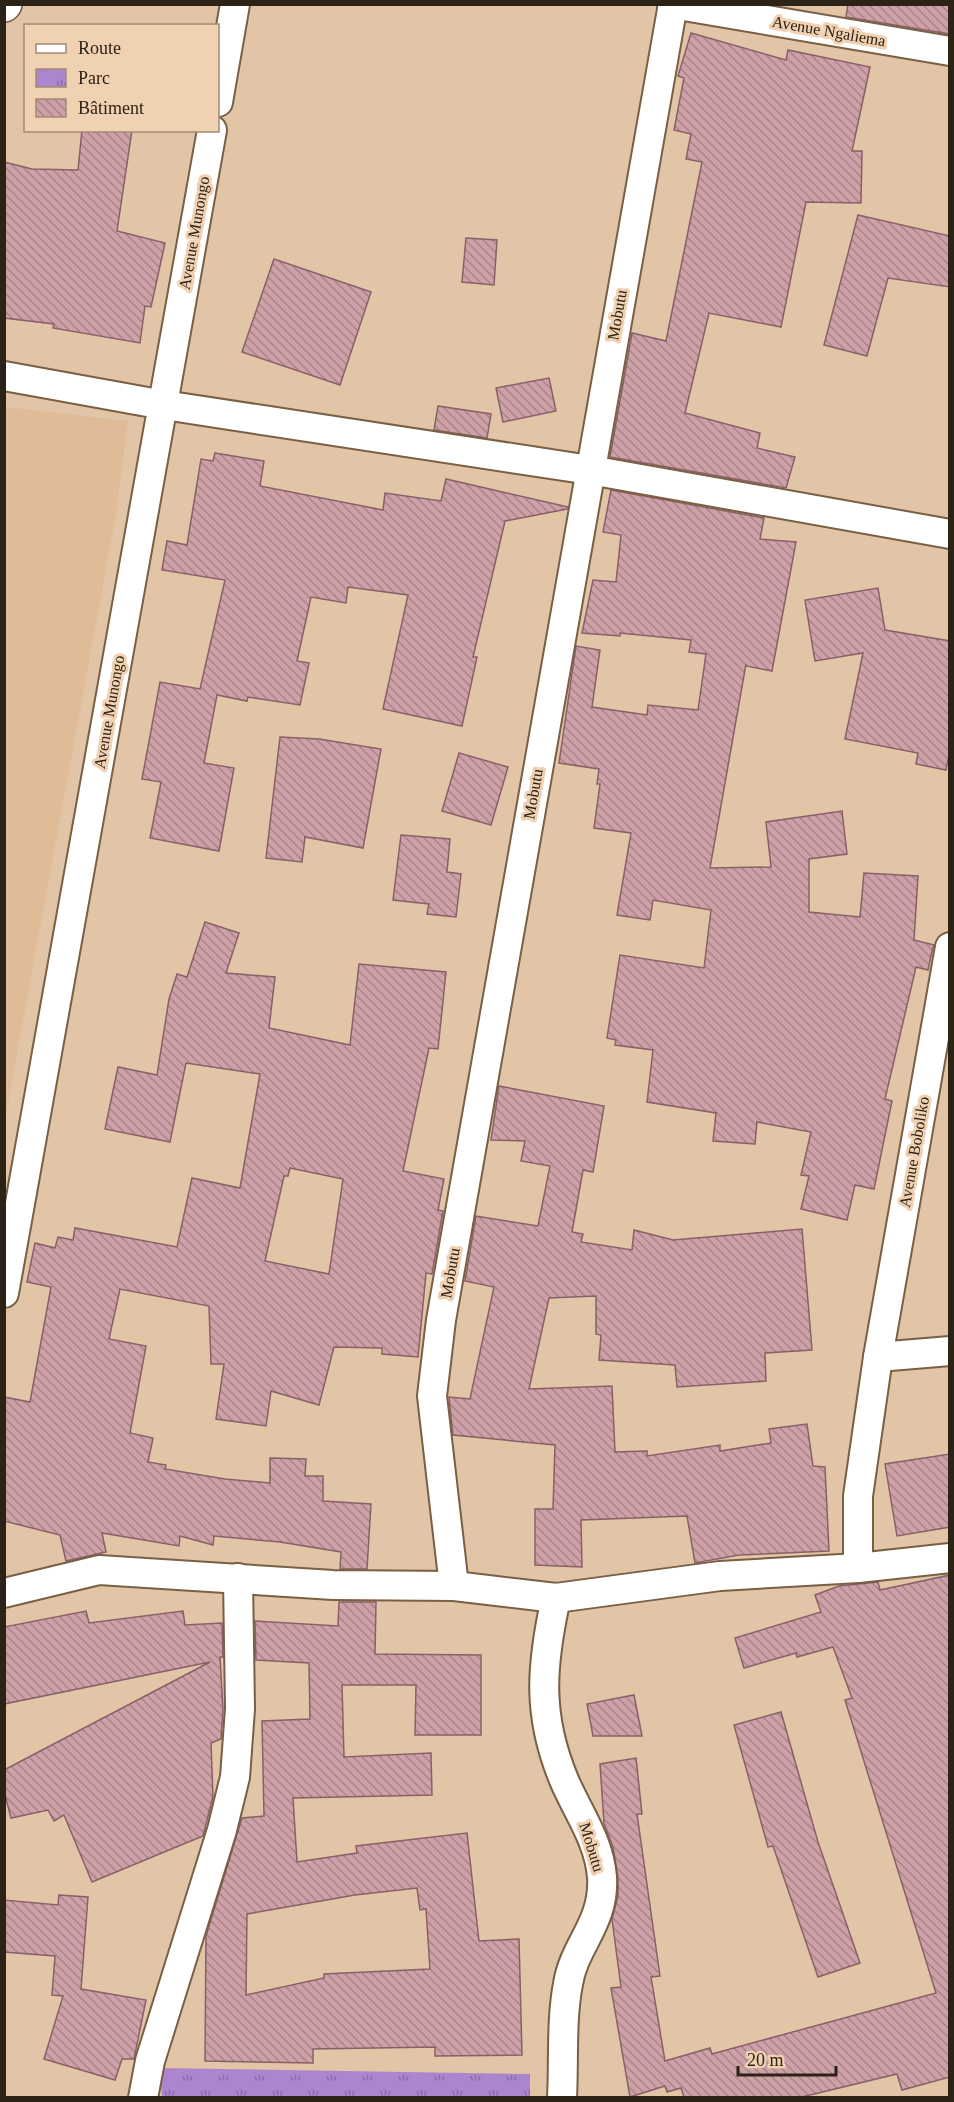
<svg xmlns="http://www.w3.org/2000/svg" width="954" height="2102" font-family="Georgia,serif">
<defs>
<pattern id="park-tufts" width="24" height="20" patternUnits="userSpaceOnUse" patternTransform="scale(1.5)"><rect width="24" height="20" fill="#ab86ce"/><path d="M3 7l-1-3M5 7V3M7 7l1-3M15 17l-1-3M17 17v-4M19 17l1-3" fill="none" stroke="#8c6da6"/></pattern>
<pattern id="building-back-hatch" width="6" height="6" patternUnits="userSpaceOnUse" patternTransform="scale(1.5)"><rect width="6" height="6" fill="#cea1a8"/><path d="M-1 5l2 2M0 0l6 6M5-1l2 2" fill="none" stroke="#a88388"/></pattern>
</defs>
<rect width="100%" height="100%" fill="#e2c4a6"/>
<path fill="#dfbb97" d="M5 407 128 421 116 514 5 1119Z"/>
<path fill="url(#park-tufts)" d="M159 2068 530 2074V2097H162Z"/>
<g fill="url(#building-back-hatch)" stroke="#886067" stroke-width="1.5" fill-rule="evenodd">
<path d="M848 4H950V34L846 17Z"/>
<path d="M691 33 786 60 788 50 870 67 852 151H862L861 203 806 202 781 327 709 313 685 413 760 433 757 448 795 457 786 488 610 457 632 333 666 341 702 162 686 159 691 134 674 130 684 78 678 76Z"/>
<path d="M82 130H132L117 231 165 243 151 307 145 306 140 343 53 328 54 324 4 318V162L32 169 78 170Z"/>
<path d="M858 215 950 236V287L888 278 867 356 824 345Z"/>
<path d="M466 238 497 240 494 285 462 282Z"/>
<path d="M274 259 371 292 340 385 242 352Z"/>
<path d="M549 378 556 411 503 422 496 388Z"/>
<path d="M438 406 491 414 487 438 434 430Z"/>
<path d="M215 453 264 461 260 486 383 510 385 493 441 501 446 479 568 507 567 509 505 521 473 657H477L462 726 383 709 408 595 348 587 346 603 311 597 297 661 309 663 300 705 248 697 247 701 217 695 204 763 234 768 219 851 150 838 161 782 142 779 160 682 200 689 225 580 162 570 167 541 187 545 201 459 213 461Z"/>
<path d="M611 490 764 518 760 539 796 542 772 671 746 666V664L710 868 771 867 766 822 842 811 847 854 809 859V912L860 917 864 873 918 876 914 940 934 945 932 951 928 970 916 967 885 1099 892 1101 874 1189 855 1185 847 1220 801 1209 809 1176 801 1175 811 1132 757 1122 755 1144 713 1141 716 1113 647 1102 653 1050 615 1045 616 1040 607 1038 620 955 704 968 711 910 653 900 650 920 617 915 631 833 594 828 600 784H597L599 769 559 763 576 646 600 650 592 707 647 715 648 705 698 710 706 654 689 652 691 640 620 633V636L582 633 593 580 616 582 621 535 603 532Z"/>
<path d="M878 588 885 630 950 641V750L946 770 916 764 918 753 845 739 863 653 815 661 805 600Z"/>
<path d="M280 737 319 739 381 749 363 848 305 837 302 862 266 858Z"/>
<path d="M459 753 508 767 491 825 442 811Z"/>
<path d="M401 835 450 839 447 872 461 874 456 917 427 914 429 904 393 900Z"/>
<path d="M205 922 239 933 226 973 275 977 269 1028 350 1045 359 964 446 972 438 1049 429 1048 403 1171 444 1179 438 1210 443 1211 432 1274 426 1273 418 1357 382 1354V1348L334 1347 319 1405 271 1391 266 1426 216 1419 224 1364H211L209 1306 120 1289 109 1339 146 1346 130 1433 153 1438 148 1462 166 1465 165 1469 225 1479 270 1483V1458L306 1459 305 1476H323V1501L371 1504 367 1569H340L341 1552 280 1542 214 1536 213 1545 180 1536 179 1546 102 1533 106 1552 66 1561 60 1535 4 1521V1397L30 1402 51 1287 27 1282 35 1243 55 1248 58 1237 73 1240 75 1228 177 1247 192 1178 240 1188 260 1074 186 1063 170 1142 105 1129 118 1067 157 1075 169 999 177 974 187 977ZM290 1168 343 1179 329 1274 265 1261 284 1176H288Z"/>
<path d="M499 1086 604 1106 593 1172 583 1170 572 1232 583 1234 581 1242 632 1250 634 1230 673 1240 802 1229 812 1350 765 1353 766 1381 677 1387 675 1365 599 1360 601 1335 596 1334V1296L549 1298 529 1389 612 1386 615 1452 647 1451V1456L720 1445V1451L771 1443 769 1429 807 1424 813 1466 825 1467 829 1551 739 1555 695 1563 687 1516 581 1520 582 1567 535 1565V1509H553L555 1445 453 1435 449 1397 470 1399 494 1287 465 1281 476 1216 538 1226 550 1166 521 1161 525 1141 491 1140Z"/>
<path d="M950 1454V1527L897 1536 885 1464Z"/>
<path d="M950 1575V2077L902 2090 897 2074 802 2097H684L681 2088 667 2092 665 2086 630 2097 611 1988 621 1987 612 1919 618 1896V1877L613 1847 604 1823 600 1764 636 1758 642 1814H637L660 1976 651 1977 665 2061 710 2048 712 2054 936 1993 845 1700 852 1698 833 1647 797 1657 796 1653 744 1668 735 1638 821 1612 815 1595 839 1586 878 1582 880 1590Z"/>
<path d="M339 1602H376L375 1654 481 1655V1735H415L416 1685H342L344 1757 431 1753 432 1795 293 1798 297 1862 357 1853 356 1846 467 1833 479 1941 519 1939 522 2055 435 2056V2047L313 2049V2063L205 2061 206 1936 242 1818 264 1816 262 1721 310 1719 309 1663 256 1660 255 1621 338 1626ZM417 1888 420 1910 426 1909 430 1969 324 1974V1978L246 1995 247 1914 355 1895Z"/>
<path d="M86 1611 89 1623 183 1611 185 1625 222 1623 223 1657H220L223 1710 221 1739 211 1743 213 1796 203 1836 92 1882 64 1815 54 1821 48 1810 11 1818 4 1791V1770L210 1662 4 1704V1627Z"/>
<path d="M634 1695 642 1736H593L587 1704Z"/>
<path d="M781 1712 818 1842 860 1963 818 1977 773 1846 768 1847 734 1725Z"/>
<path d="M59 1895 88 1897 81 1989 146 2000 134 2059H122L115 2080 44 2059 63 1996 52 1995 55 1956 4 1952V1900L58 1905Z"/>
</g>
<g fill="none" stroke-linecap="round" stroke-linejoin="round">
<defs>
<g id="minor">
<path d="M672 4 950 51"/>
<path d="M218 102 235 4"/>
<path d="M4 376 164 405 590 470 950 534"/>
<path d="M4 1293 212 130"/>
<path d="M878 1357 950 1351"/>
<path d="M858 1568V1496L878 1357 950 947"/>
<path d="M454 1586 432 1396 441 1320 673 4"/>
<path d="M4 1593 99 1570 333 1585 454 1586 556 1598 720 1576 858 1568 950 1558"/>
<path d="M556 1598C541 1666 537 1715 564 1780 578 1813 599 1840 602 1877 605 1923 574 1945 568 1984 561 2020 564 2060 562 2098"/>
<path d="M143 2098 150 2061 222 1830 235 1777 240 1709 238 1578"/>
</g>
<path id="trunk" d="M4 5 5 4"/>
</defs>
<use href="#minor" stroke="#795f43" stroke-width="32"/>
<use href="#trunk" stroke="#795f43" stroke-width="36"/>
<use href="#minor" stroke="#fff" stroke-width="28"/>
<use href="#trunk" stroke="#fff" stroke-width="33"/>
</g>
<g text-anchor="middle" dominant-baseline="central" stroke-width="6" stroke-linejoin="round" paint-order="stroke">
<g font-size="16" fill="#2d2216" stroke="#f0d1b2">
<text transform="translate(829 31) rotate(10)">Avenue Ngaliema</text>
<text transform="translate(194 233) rotate(-80)">Avenue Munongo</text>
<text transform="translate(617 315) rotate(-80)">Mobutu</text>
<text transform="translate(109 712) rotate(-80)">Avenue Munongo</text>
<text transform="translate(533 794) rotate(-80)">Mobutu</text>
<text transform="translate(914 1152) rotate(-80)">Avenue Boboliko</text>
<text transform="translate(450 1273) rotate(-80)">Mobutu</text>
<text transform="translate(592 1847) rotate(73)">Mobutu</text>
</g>
</g>
<rect width="954" height="2102" fill="none" stroke="#2d2216" stroke-width="12"/>
<rect x="24" y="24" width="195" height="108" fill="#f0d1b2" stroke="#a28b74" stroke-width="1.5"/>
<rect x="36" y="44" width="30" height="9" fill="#ffffff" stroke="#a28b74" stroke-width="1.5"/>
<text x="78" y="54" font-size="18" fill="#2d2216">Route</text>
<rect x="36" y="69" width="30" height="18" fill="url(#park-tufts)" stroke="#a28b74" stroke-width="1.5"/>
<text x="78" y="84" font-size="18" fill="#2d2216">Parc</text>
<rect x="36" y="99" width="30" height="18" fill="url(#building-back-hatch)" stroke="#a28b74" stroke-width="1.5"/>
<text x="78" y="114" font-size="18" fill="#2d2216">Bâtiment</text>
<path d="M738 2066v9h98v-9" fill="none" stroke="#2d2216" stroke-width="3"/>
<text x="747" y="2066" font-size="18" fill="#2d2216" stroke="#f0d1b2" stroke-width="4.5" paint-order="stroke">20 m</text>
</svg>
